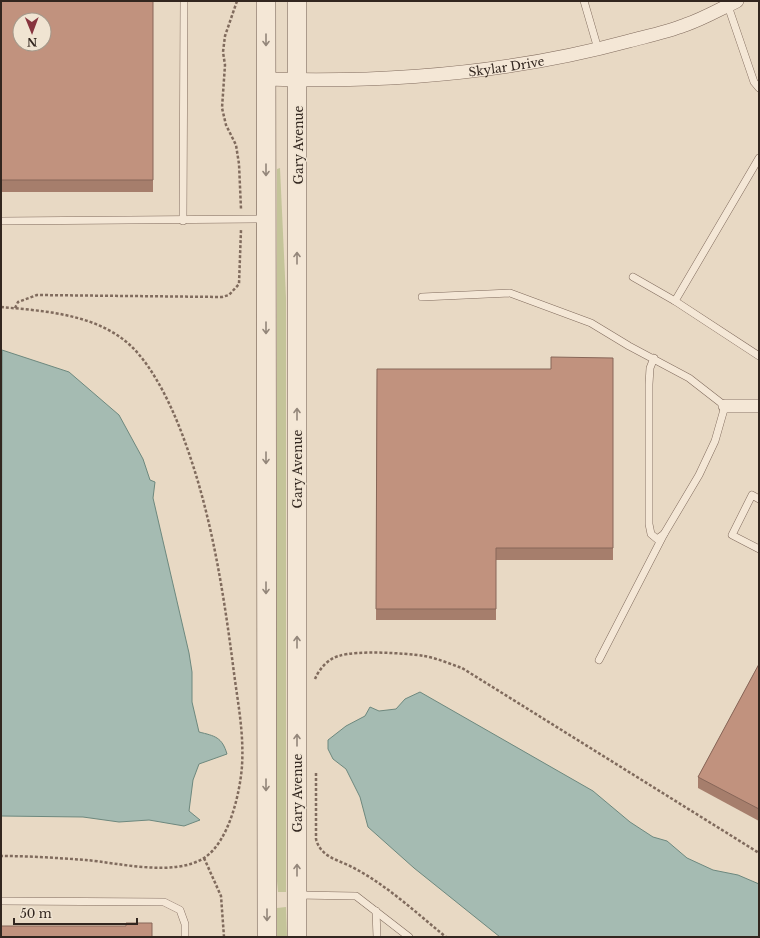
<svg xmlns="http://www.w3.org/2000/svg" width="760" height="938" font-family="'Libre Baskerville',serif">
<rect width="100%" height="100%" fill="#e8d9c4"/>
<g fill="#c4c499">
<path d="M280 168 286 298V892H278L277 881V169Z"/>
<path d="M286 907 287 937H277V908Z"/>
</g>
<g fill="#a5bbb2" stroke="#6d887e">
<path d="M2 350 69 372 119 415 143 459 150 480 155 482 153 498 189 653 192 672V702L199 732C215 736 222 737 227 754L199 764 193 780 189 811 200 820 184 826 149 820 119 822 83 817 1 816Z"/>
<path d="M420 692 593 791 630 822 653 837 667 841 687 858 713 870 738 875 759 884V937H500L414 868 368 827 360 797 346 769 333 759 328 749V740L346 726 365 716 370 707 379 711 396 709 405 699Z"/>
</g>
<g fill="none" stroke-linecap="round" stroke-linejoin="round">
<defs>
<g id="lane">
<path d="M584 1 598 49"/>
<path d="M727 3 754 82 759 88"/>
<path d="M759 158 675 301 759 356"/>
<path d="M1 221 265 219"/>
<path d="M183 221 184 1"/>
<path d="M633 277 675 301"/>
<path d="M422 297 510 293 591 323 629 346 689 378 725 406 715 441 699 475 664 534 657 539 651 534 649 524V384L650 368 654 358"/>
<path d="M759 499 752 495 732 535 759 549"/>
<path d="M599 660 664 534"/>
<path d="M297 895 356 896 409 937"/>
<path d="M1 901 164 902 180 910 185 924V937"/>
<path d="M376 911 377 937"/>
</g>
<g id="street">
<path id="s1" d="M266 79C388 83 511 73 629 41 648 36 667 32 685 25 703 19 720 9 737 1"/>
<path d="M725 406H759"/>
</g>
<g id="secondary">
<path d="M266 1 267 937"/>
<path d="M297 937V1"/>
</g>
</defs>
<use href="#lane" stroke="#806b5d" stroke-width="8"/>
<use href="#street" stroke="#806b5d" stroke-width="14"/>
<use href="#secondary" stroke="#624d40" stroke-width="20"/>
<g stroke="#806b5d" stroke-width="2.5" stroke-dasharray="3 2" stroke-linecap="butt">
<path d="M237 1 225 36 223 52 225 65 222 108 226 125 236 145 239 164 241 209"/>
<path d="M1 307C45 311 97 314 131 346 155 369 174 411 185 442 212 516 224 595 234 673 238 704 244 733 242 766 240 793 229 842 204 858 174 877 119 863 86 860 58 858 29 856 1 856"/>
<path d="M15 308 18 302 37 295 222 297 229 295 239 284 241 230"/>
<path d="M315 679C319 669 329 658 339 656 356 650 406 653 424 656 437 658 450 664 462 668L759 853"/>
<path d="M316 773V839C320 855 334 859 348 865 385 883 415 912 446 937"/>
<path d="M204 858 221 896 224 937"/>
</g>
<use href="#lane" stroke="#f4e7d6" stroke-width="7"/>
<use href="#street" stroke="#f4e7d6" stroke-width="13"/>
<use href="#secondary" stroke="#f4e7d6" stroke-width="19"/>
</g>
<g fill="#a67e6c">
<rect x="1" y="1" width="152" height="191"/>
<path d="M613 358V560H496V620H376L377 369H551Z"/>
<path d="M759 664V821L698 788V777Z"/>
</g>
<g fill="#c1927e" stroke="#876658" fill-rule="evenodd">
<path d="M1 1H153V180H1ZM20 20H44V44H20Z"/>
<path d="M551 357 613 358V548H496V609H376L377 369H551Z"/>
<path d="M759 664V809L698 777Z"/>
<path d="M126 923H152V937H1V926H126Z"/>
</g>
<defs><path id="oneway-shaft" d="M-6 0H5M1.5-3L5.5 0L1.5 3" fill="none" stroke-width="1.6" stroke-linecap="round" stroke-linejoin="round"/></defs>
<g stroke="#93867a">
<use href="#oneway-shaft" transform="translate(266 40) rotate(90)"/>
<use href="#oneway-shaft" transform="translate(266 170) rotate(90)"/>
<use href="#oneway-shaft" transform="translate(297 258) rotate(-90)"/>
<use href="#oneway-shaft" transform="translate(266 328) rotate(90)"/>
<use href="#oneway-shaft" transform="translate(297 414) rotate(-90)"/>
<use href="#oneway-shaft" transform="translate(266 458) rotate(90)"/>
<use href="#oneway-shaft" transform="translate(266 588) rotate(90)"/>
<use href="#oneway-shaft" transform="translate(297 642) rotate(-90)"/>
<use href="#oneway-shaft" transform="translate(297 740) rotate(-90)"/>
<use href="#oneway-shaft" transform="translate(266 785) rotate(90)"/>
<use href="#oneway-shaft" transform="translate(297 870) rotate(-90)"/>
<use href="#oneway-shaft" transform="translate(267 915) rotate(90)"/>
</g>
<g text-anchor="middle" dominant-baseline="central" stroke-width="3" stroke-linejoin="round" paint-order="stroke">
<g font-size="12" fill="#32261f" stroke="#f0e4d2">
<text stroke="none"><textPath href="#s1" startOffset="241">Skylar Drive</textPath></text>
<text transform="translate(298 145) rotate(-90)">Gary Avenue</text>
<text transform="translate(297 469) rotate(-90)">Gary Avenue</text>
<text transform="translate(297 793) rotate(-90)">Gary Avenue</text>
</g>
</g>
<rect width="760" height="938" fill="none" stroke="#32261f" stroke-width="4"/>
<g transform="translate(32 32) rotate(179)"><circle r="19" fill="#f0e4d2" stroke="#a4988a"/>
<path d="M0-3L7 15L0 10L-7 15Z" fill="#87343e"/>
<text y="-6" font-size="11" font-weight="bold" text-anchor="middle" fill="#32261f">N</text>
</g>
<path d="M14 918v6h123v-6" fill="none" stroke="#32261f" stroke-width="2"/>
<text x="20" y="918" font-size="12" fill="#32261f" stroke="#f0e4d2" stroke-width="3" paint-order="stroke">50 m</text>
</svg>
